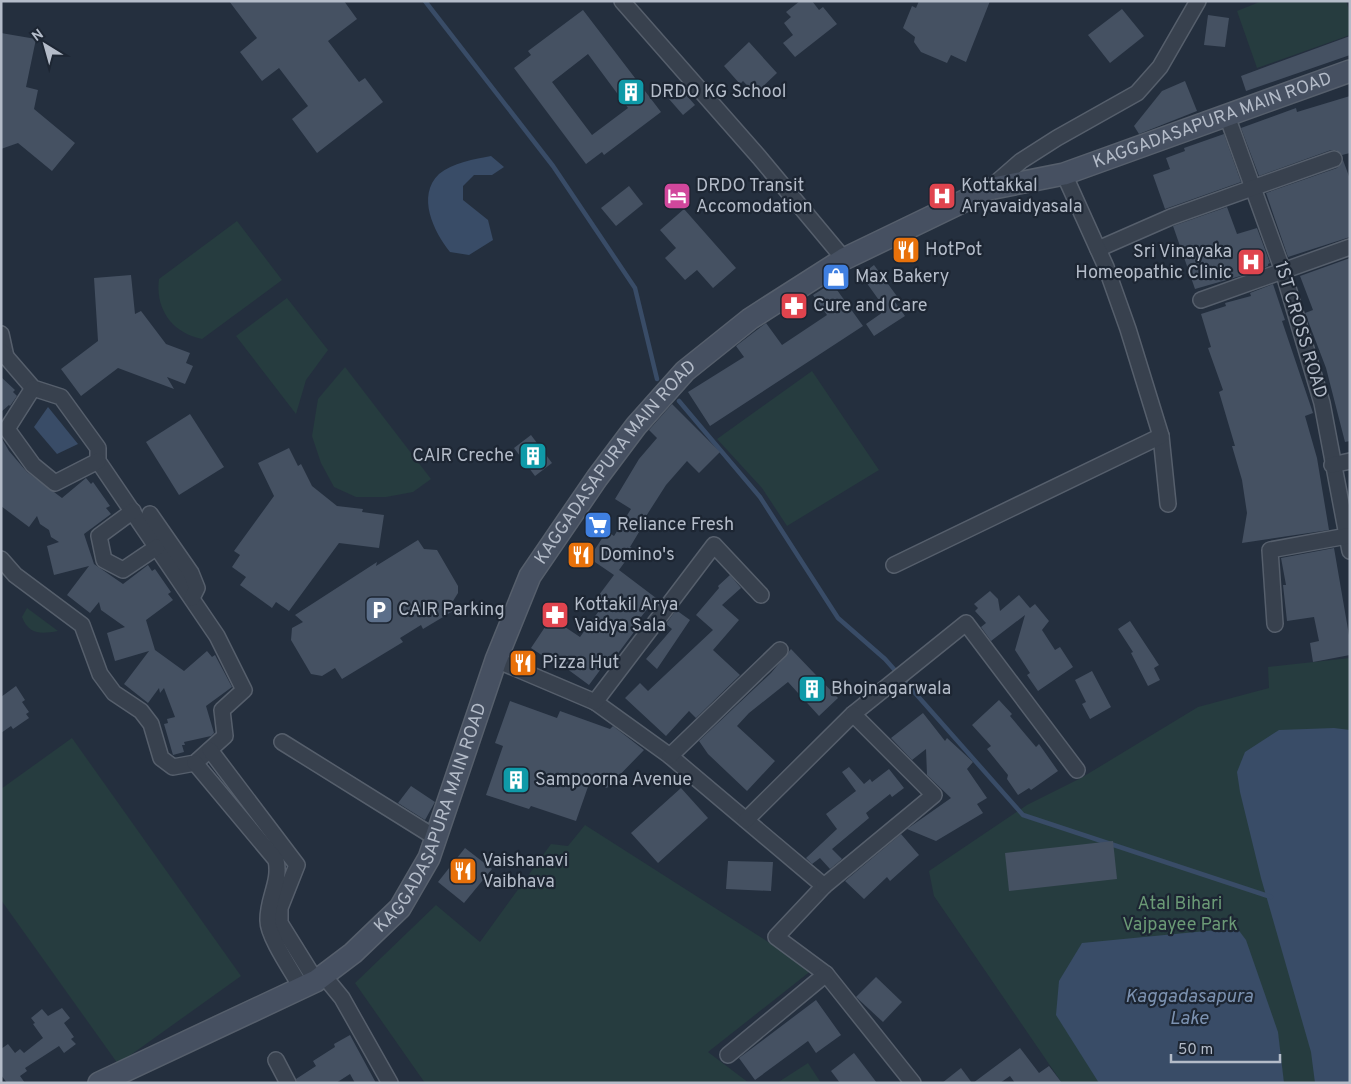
<svg xmlns="http://www.w3.org/2000/svg" width="1351" height="1084" font-family="Overpass,sans-serif">
<rect width="100%" height="100%" fill="#242f3e"/>
<g fill="#263c3f">
<path d="M1262 1H1346L1350 13V35L1257 68 1237 11Z"/>
<path d="M237 221 282 280 202 339C172 333 155 309 159 279Z"/>
<path d="M287 298 328 350 306 380 296 414 236 336Z"/>
<path d="M345 367 431 479 413 492 386 497H356L334 487 321 463 312 436 318 399Z"/>
<path d="M812 371 879 470 787 526 762 488 717 439Z"/>
<path d="M27 608 58 631C41 634 29 635 22 617Z"/>
<path d="M1350 658V1083H1062L934 896 929 871 1027 805 1081 778 1198 707 1269 688 1268 667Z"/>
<path d="M72 738 241 976 118 1064 1 900V789Z"/>
<path d="M585 825 812 970 708 1052 749 1083H425L355 983 436 905 480 942 551 844 568 846Z"/>
<path d="M808 1063 821 1083H777Z"/>
</g>
<g fill="#394c67">
<path d="M491 156 504 167 492 175H474L463 186V200L488 220 493 240 469 255 450 252C434 232 416 196 439 174 452 163 475 159 491 156Z"/>
<path d="M48 407 78 444 57 454 34 427Z"/>
<path d="M1334 728 1350 730V1083H1315L1311 1052 1261 878 1240 792 1237 772 1245 752 1279 730Z"/>
<path d="M1237 928 1246 940 1278 1032 1284 1083H1099L1056 1015 1059 981 1082 943Z"/>
</g>
<g fill="none" stroke-linecap="round" stroke-linejoin="round">
<g stroke="#394c67" stroke-width="4.5">
<path d="M425 1 553 166 635 288 657 379"/>
<path d="M679 401 760 497 838 618 885 659 1023 815 1271 897"/>
</g>
</g>
<g fill="#455162" fill-rule="evenodd">
<path d="M229 1H344L357 19 328 41 359 82 365 78 383 102 317 153 292 119 308 106 279 68 262 81 240 52 257 38Z"/>
<path d="M800 1H812L819 10 823 7 837 24 795 57 783 43 793 35 784 23 791 17 786 12Z"/>
<path d="M919 1H990L966 62 951 55 947 63 921 52 914 42 915 37 903 28 912 6 916 8Z"/>
<path d="M1122 9 1144 36 1110 63 1088 35Z"/>
<path d="M583 10 661 112 604 155 602 152 586 164 514 68 531 55 528 51ZM588 54 628 108 592 135 552 82Z"/>
<path d="M1208 15 1229 18 1225 47 1204 45Z"/>
<path d="M1 33 36 39 26 87 38 90 34 109 75 143 52 171 18 143 1 149Z"/>
<path d="M1350 36V55L1246 91 1241 76Z"/>
<path d="M749 42 777 73 755 94 743 81 740 84 724 66Z"/>
<path d="M1185 81 1197 111 1139 134 1134 126 1162 91Z"/>
<path d="M681 89 695 105 683 115 669 99Z"/>
<path d="M1350 96V153L1342 155 1336 150H1331L1259 176 1241 128 1296 108 1297 112Z"/>
<path d="M1224 134 1241 182 1165 209 1153 175 1170 169 1166 158 1185 151 1184 148Z"/>
<path d="M1343 160 1350 179V237L1288 257 1266 193 1337 168Z"/>
<path d="M629 186 643 204 616 226 601 208Z"/>
<path d="M1227 207 1237 234 1257 228 1270 263 1268 264V266L1244 275 1195 289 1173 226Z"/>
<path d="M684 209 736 268 713 288 697 270 685 280 665 258 676 248 660 230Z"/>
<path d="M1350 258V441L1345 442 1326 368 1305 313 1313 310 1300 276Z"/>
<path d="M874 265 899 299 895 302 905 316 874 336 866 324 886 310 861 275Z"/>
<path d="M131 275 135 314 141 311 166 344 190 353 186 363 193 366 185 384 167 377 174 389 118 368 81 396 61 369 98 341 94 278Z"/>
<path d="M832 283 863 326 710 426 688 392 744 357 736 346 766 323 782 345 827 315 813 295Z"/>
<path d="M1273 284 1285 320 1282 321 1313 413 1305 416 1317 458 1329 530 1242 543 1247 513 1242 480 1232 446H1235L1219 392 1223 390 1208 348 1211 347 1201 314 1226 306 1225 303 1251 296 1250 293Z"/>
<path d="M1 377 15 390 13 392 17 396 10 406 9 405 1 412Z"/>
<path d="M672 404 720 452 699 473 687 461 666 485 643 521 645 522 630 547 634 549 619 570 656 598 637 622 640 624 616 656 612 654 589 685 551 657 549 660 531 648 549 621 560 628 562 625 580 637 601 608 593 603 614 575 589 558 607 531 614 536 631 509 615 499 639 459 657 438 649 430Z"/>
<path d="M190 414 224 467 179 495 146 442Z"/>
<path d="M531 435 552 463 535 476 514 448Z"/>
<path d="M1 437 9 451 27 472 62 498 86 478 91 484 93 482 110 506 106 508 111 514 84 534 94 564 123 584 148 565 152 571 155 569 171 592 168 594 173 600 146 620 155 650 184 671 207 651 212 657 215 655 232 687 206 706 214 733 211 736 184 742 185 745H182L184 752 173 755 164 724 168 723 167 719 175 717 164 688 160 693 159 688 148 703 124 684 149 651 115 661 107 633 125 627 101 610 99 602 90 613 67 595 89 566 54 575 47 546 59 542 51 537 49 530 40 524 37 516 29 527 1 506Z"/>
<path d="M289 448 298 466 301 464 312 486 337 506 363 509 362 512 384 515 379 548 339 543 289 611 276 602 272 608 240 585 246 577 232 567 240 555 234 551 274 496 258 463Z"/>
<path d="M418 540 424 549 437 550 458 586V593L453 601 458 608 423 629 421 625 400 638 403 642 342 679 335 668 322 676 311 674 291 640 292 628 303 622 295 615 377 562 376 566Z"/>
<path d="M1334 548 1350 641V655L1313 662 1310 643 1319 641 1314 617 1287 621 1283 585H1286L1281 558Z"/>
<path d="M730 575 741 588 722 605 739 620 713 650 740 675 696 718 689 711 666 736 625 698 640 683 648 691 713 630 696 615 719 588 718 586Z"/>
<path d="M990 591 998 599 1000 611 1019 595 1030 608 1035 604 1049 621 1042 630 1055 650 1060 647 1073 667 1038 691 1027 675 1030 673 1015 650 1025 615 991 641 981 627 986 623 975 611 978 608 974 604Z"/>
<path d="M676 610 690 620 657 669 646 659 672 629 666 624Z"/>
<path d="M1130 621 1159 665 1154 668 1160 680 1148 686 1131 653 1133 652 1118 629Z"/>
<path d="M791 649 838 698 819 716 788 682 749 713 737 726 775 761 747 791 708 754 699 741 771 673Z"/>
<path d="M1092 671 1111 707 1090 719 1082 704 1086 702 1075 680Z"/>
<path d="M16 686 25 700 22 702 29 712 26 714 29 718 13 729 11 726 1 733V697Z"/>
<path d="M999 700 1012 714 1010 716 1036 747 1039 744 1058 771 1031 790 1029 788 1018 795 1007 779 1008 775 987 749 991 746 972 725Z"/>
<path d="M510 701 557 718 560 711 610 729 613 726 644 750 607 788 590 781 576 821 531 806 529 809 486 795 503 746 495 743Z"/>
<path d="M923 713 945 741 947 738 973 762 967 769 987 798 977 804 983 813 936 841 907 829 951 798 927 775 926 749 912 760 891 738Z"/>
<path d="M849 767 864 784 870 779 872 782 889 769 904 788 892 797 890 794 866 813 869 818 832 849 842 859 830 869 820 858 812 864 806 858 837 829 826 814 856 791 842 772Z"/>
<path d="M411 786 435 802 425 820 398 803Z"/>
<path d="M681 788 708 818 658 863 631 833Z"/>
<path d="M901 834 919 855 890 881 887 877 864 899 845 881Z"/>
<path d="M1113 841 1117 879 1009 891 1005 853Z"/>
<path d="M465 848 492 869 464 903 438 882Z"/>
<path d="M728 861 773 862 771 891 726 889Z"/>
<path d="M876 977 902 1002 883 1022 856 997Z"/>
<path d="M816 1000 841 1035 816 1053 808 1041 755 1080 739 1058Z"/>
<path d="M62 1008 70 1018 64 1023 74 1037 71 1039 76 1044 64 1053 59 1046 25 1068 27 1071 20 1076 25 1083H7L1 1075V1049L8 1044 15 1053 20 1049 24 1053 43 1038 33 1024 35 1023 31 1018 42 1009 48 1016Z"/>
<path d="M350 1035 376 1083H355L350 1074 336 1083H297L296 1079 316 1066 313 1061 335 1047 334 1044Z"/>
<path d="M1020 1048 1039 1073 1049 1066 1062 1083H1015L1010 1076 1000 1083H973Z"/>
<path d="M854 1053 877 1083H840L831 1071Z"/>
<path d="M961 1068 972 1083H942Z"/>
</g>
<g fill="none" stroke-linecap="round" stroke-linejoin="round">
<defs>
<g id="street">
<path d="M622 1 759 157 844 259"/>
<path d="M1227 116 1283 271 1322 403 1350 551"/>
<path d="M990 188 1021 161 1057 138 1137 93 1160 67 1198 1"/>
<path d="M1098 249 1171 217 1334 159"/>
<path d="M1201 300 1350 247"/>
<path d="M1 334 6 357"/>
<path d="M1 351 33 388 61 397 98 448V461L217 636 244 690 222 710 225 736 195 763 173 767 161 758 151 724 141 711 114 693 100 674 82 625 15 575 1 559"/>
<path d="M33 388 7 429 33 465 55 483 98 461"/>
<path d="M1161 436 1168 504"/>
<path d="M1332 465 1350 461"/>
<path d="M133 511 99 536 104 560 123 570 157 547"/>
<path d="M150 514 191 573 197 588 192 598"/>
<path d="M894 565 1161 436 1128 329 1106 267 1064 174"/>
<path d="M1275 624 1270 550 1347 536"/>
<path d="M496 660 595 702 670 756 824 886 776 937 826 974 913 1083"/>
<path d="M595 702 714 545 761 595"/>
<path d="M282 742 436 838"/>
<path d="M210 750 297 865 280 908V923L316 981"/>
<path d="M670 756 780 650"/>
<path d="M195 763 276 860C281 882 267 899 268 921 268 937 294 974 302 989"/>
<path d="M746 820 853 714 966 623 1077 770"/>
<path d="M824 886 934 795 853 714"/>
<path d="M324 976 342 998 390 1083"/>
<path d="M728 1055 826 974"/>
<path d="M276 1060 288 1083"/>
</g>
<g id="secondary">
<path id="s1" d="M99 1083 316 981 353 953 400 908 429 858 496 660 530 576 597 478 636 426 685 371 750 319 844 259 989 189 1064 174 1350 71"/>
</g>
</defs>
<use href="#street" stroke="#565f6c" stroke-width="18"/>
<use href="#secondary" stroke="#565f6c" stroke-width="24"/>
<use href="#street" stroke="#38414e" stroke-width="15"/>
<use href="#secondary" stroke="#465061" stroke-width="21"/>
</g>
<defs>
<symbol id="building-square" viewBox="-11 -11 22 22"><rect x="-9" y="-9" width="18" height="18" rx="4" fill="#0f9aa8" stroke="#1d2633"/><path d="M-4-6H4V6H1V3H-1V6H-4ZM-2.5-4.3h1.7v1.8h-1.7ZM.8-4.3h1.7v1.8H.8ZM-2.5-1h1.7V.8h-1.7ZM.8-1h1.7V.8H.8Z" fill="#fff"/></symbol>
<symbol id="hotel-square" viewBox="-11 -11 22 22"><rect x="-9" y="-9" width="18" height="18" rx="4" fill="#d1479c" stroke="#1d2633"/><path d="M-6-4.5h1.5V1H6V5H4.5V3h-9V5H-6ZM-4 0a1.8 1.8 0 1 1 3.6 0ZM.5 0V-2.5h3Q6-2.5 6 0Z" fill="#fff"/></symbol>
<symbol id="hospital-square" viewBox="-11 -11 22 22"><rect x="-9" y="-9" width="18" height="18" rx="4" fill="#e0444e" stroke="#1d2633"/><path d="M-5-5h3v3.5h4V-5h3V5h-3V1.5h-4V5h-3Z" fill="#fff"/></symbol>
<symbol id="restaurant-square" viewBox="-11 -11 22 22"><rect x="-9" y="-9" width="18" height="18" rx="4" fill="#e8710a" stroke="#1d2633"/><path d="M-5-6h1v4h1v-4h1v4h1v-4h1v5L-1.5 .5V6h-2V.5L-5-1ZM5-6V6H3V1.5H1.5Q1.5-4 5-6Z" fill="#fff"/></symbol>
<symbol id="shop-square" viewBox="-11 -11 22 22"><rect x="-9" y="-9" width="18" height="18" rx="4" fill="#3f7fe0" stroke="#1d2633"/><path d="M-5-2.5h2.3a2.7 3.5 0 0 1 5.4 0H5L5.5 6h-11ZM-1.5-2.5h3a1.5 2.3 0 0 0-3 0Z" fill="#fff"/></symbol>
<symbol id="pharmacy-square" viewBox="-11 -11 22 22"><rect x="-9" y="-9" width="18" height="18" rx="4" fill="#e0444e" stroke="#1d2633"/><path d="M-2-6h4v4h4v4h-4v4h-4v-4h-4v-4h4Z" fill="#fff"/></symbol>
<symbol id="supermarket-square" viewBox="-11 -11 22 22"><rect x="-9" y="-9" width="18" height="18" rx="4" fill="#3f7fe0" stroke="#1d2633"/><path d="M-6-5.5h2.5l.6 2H6L4.5 2H-2.5L-4.4-4H-6ZM-1.5 3.2a1.3 1.3 0 1 0 .1 0ZM3 3.2a1.3 1.3 0 1 0 .1 0Z" fill="#fff"/></symbol>
<symbol id="parking-square" viewBox="-11 -11 22 22"><rect x="-9" y="-9" width="18" height="18" rx="4" fill="#5c6f8a" stroke="#1d2633"/><path d="M-3.5-5.5H1a3.5 3.5 0 0 1 0 7H-1V5.5H-3.5ZM-1-3.4V-.6H.8a1.4 1.4 0 0 0 0-2.8Z" fill="#fff"/></symbol>
</defs>
<g fill-rule="evenodd">
<use href="#building-square" x="615" y="76" width="32" height="32"/>
<use href="#hotel-square" x="661" y="180" width="32" height="32"/>
<use href="#hospital-square" x="926" y="180" width="32" height="32"/>
<use href="#restaurant-square" x="890" y="234" width="32" height="32"/>
<use href="#hospital-square" x="1235" y="246" width="32" height="32"/>
<use href="#shop-square" x="820" y="261" width="32" height="32"/>
<use href="#pharmacy-square" x="778" y="290" width="32" height="32"/>
<use href="#building-square" x="517" y="440" width="32" height="32"/>
<use href="#supermarket-square" x="582" y="509" width="32" height="32"/>
<use href="#restaurant-square" x="565" y="539" width="32" height="32"/>
<use href="#parking-square" x="363" y="594" width="32" height="32"/>
<use href="#pharmacy-square" x="539" y="599" width="32" height="32"/>
<use href="#restaurant-square" x="507" y="647" width="32" height="32"/>
<use href="#building-square" x="796" y="673" width="32" height="32"/>
<use href="#building-square" x="500" y="764" width="32" height="32"/>
<use href="#restaurant-square" x="447" y="855" width="32" height="32"/>
</g>
<g text-anchor="middle" dominant-baseline="central" stroke-width="4.5" stroke-linejoin="round" paint-order="stroke">
<g font-size="18" fill="#b4bcc9" stroke="#1d2633" text-anchor="start">
<text x="650" y="92">DRDO KG School</text>
<text x="696" y="186">DRDO Transit<tspan x="696" dy="21">Accomodation</tspan></text>
<text x="961" y="186">Kottakkal<tspan x="961" dy="21">Aryavaidyasala</tspan></text>
<text x="925" y="250">HotPot</text>
<text x="1232" y="252" text-anchor="end">Sri Vinayaka<tspan x="1232" dy="21">Homeopathic Clinic</tspan></text>
<text x="855" y="277">Max Bakery</text>
<text x="813" y="306">Cure and Care</text>
<text x="514" y="456" text-anchor="end">CAIR Creche</text>
<text x="617" y="525">Reliance Fresh</text>
<text x="600" y="555">Domino's</text>
<text x="574" y="605">Kottakil Arya<tspan x="574" dy="21">Vaidya Sala</tspan></text>
<text x="398" y="610">CAIR Parking</text>
<text x="542" y="663">Pizza Hut</text>
<text x="831" y="689">Bhojnagarwala</text>
<text x="535" y="780">Sampoorna Avenue</text>
<text x="482" y="861">Vaishanavi<tspan x="482" dy="21">Vaibhava</tspan></text>
</g>
<g font-size="18" fill="#b4bcc9" stroke="#1d2633">
<text stroke="none"><textPath href="#s1" startOffset="1556">KAGGADASAPURA MAIN ROAD</textPath></text>
<text transform="translate(1300 330) rotate(73)">1ST CROSS ROAD</text>
<text stroke="none"><textPath href="#s1" startOffset="851">KAGGADASAPURA MAIN ROAD</textPath></text>
<text stroke="none"><textPath href="#s1" startOffset="446">KAGGADASAPURA MAIN ROAD</textPath></text>
</g>
<g font-size="18" fill="#6b9a76" stroke="#1d2633">
<text x="1180" y="904">Atal Bihari<tspan x="1180" dy="21">Vajpayee Park</tspan></text>
</g>
<g font-size="19" font-style="italic" fill="#7c92b1" stroke="#1d2633">
<text x="1189" y="997">Kaggadasapura<tspan x="1189" dy="22">Lake</tspan></text>
</g>
</g>
<rect width="1351" height="1084" fill="none" stroke="#b4bcc9" stroke-width="5"/>
<g transform="translate(45 45) rotate(323)" stroke="#1d2633" stroke-width="4" paint-order="stroke">
<path d="M0-4L9 19L0 12L-9 19Z" fill="#b4bcc9"/>
<text y="-8" font-size="14" font-weight="bold" text-anchor="middle" fill="#b4bcc9">N</text>
</g>
<path d="M1171 1054v8h109v-8" fill="none" stroke="#b4bcc9" stroke-width="2.5"/>
<text x="1178" y="1054" font-size="15" fill="#b4bcc9" stroke="#1d2633" stroke-width="4" paint-order="stroke">50 m</text>
</svg>
